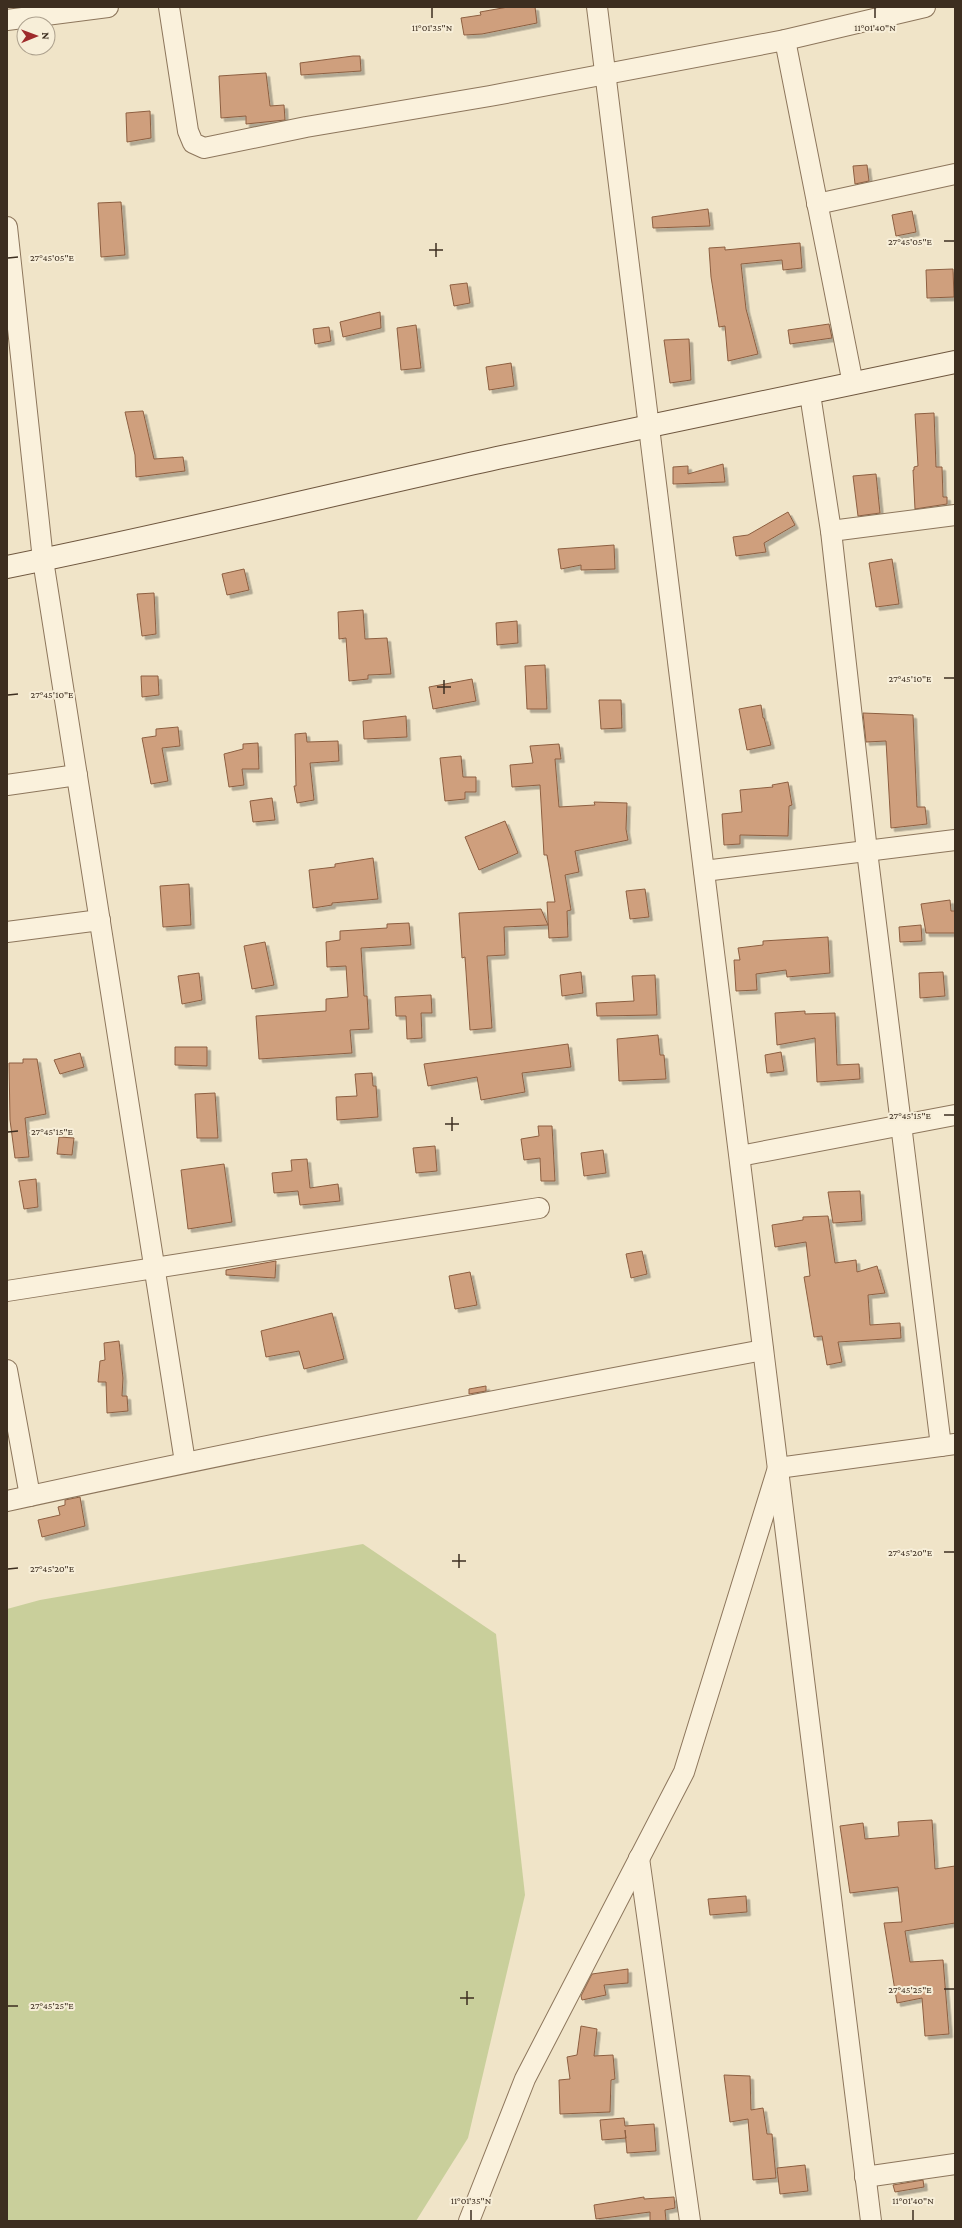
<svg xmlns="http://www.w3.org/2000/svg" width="962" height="2228" font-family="'Crimson Pro',serif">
<defs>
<filter id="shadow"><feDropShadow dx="3.5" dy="3.5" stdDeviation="0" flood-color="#0004"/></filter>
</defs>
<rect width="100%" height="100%" fill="#f0e4c8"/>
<path fill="#c9cf9b" d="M363 1544 496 1634 525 1895 468 2138 416 2221H7V1609L40 1600Z"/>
<g fill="#cf9f7d" stroke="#8d5f41" filter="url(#shadow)">
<path d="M508 7H535L537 23 482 34 464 35 461 18 481 15 480 12Z"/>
<path d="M353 56H360L361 71 301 75 300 63Z"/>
<path d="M266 73 270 106 284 105 285 120 246 124V116L221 118 219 76Z"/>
<path d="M150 111 151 138 127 142 126 113Z"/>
<path d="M867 165 869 181 855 184 853 166Z"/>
<path d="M121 202 125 255 101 257 98 203Z"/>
<path d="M708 209 710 226 653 228 652 217Z"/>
<path d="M912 211 916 232 896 236 892 215Z"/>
<path d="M800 243 802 268 783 270 782 260 741 264 746 309 758 354 728 361 725 326 719 327 711 277 709 248 725 247V250Z"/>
<path d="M953 269 954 297 927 298 926 270Z"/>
<path d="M467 283 470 303 454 306 450 285Z"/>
<path d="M380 312 381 328 343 337 340 322Z"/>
<path d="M829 324 832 338 790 344 788 330Z"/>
<path d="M416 325 421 368 401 370 397 328Z"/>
<path d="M329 327 331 341 315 344 313 329Z"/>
<path d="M689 339 691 380 670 383 664 340Z"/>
<path d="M511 363 514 386 489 390 486 367Z"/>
<path d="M143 411 154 459 183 457 185 471 136 477 135 455 125 412Z"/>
<path d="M934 413 936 467H942L943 497H947V504L915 509 913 470H914V467L918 466 915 414Z"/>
<path d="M723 464 725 482 673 484V467L688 466V474Z"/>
<path d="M876 474 880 513 858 516 853 476Z"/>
<path d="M788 512 795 525 764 543 766 552 736 556 733 537 748 535Z"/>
<path d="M614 545 615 569 581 570V565L561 569 558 549Z"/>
<path d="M892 559 899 604 876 607 869 563Z"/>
<path d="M244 569 249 590 227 595 222 574Z"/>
<path d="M154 593 156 634 142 636 137 594Z"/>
<path d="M363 610 365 639 387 638 391 674 368 675V679L349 681 346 638 339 639 338 612Z"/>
<path d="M517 621 518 643 497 645 496 623Z"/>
<path d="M545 665 547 709H527L525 666Z"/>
<path d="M141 676H158L159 695 142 697Z"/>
<path d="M472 679 476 701 433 709 429 687Z"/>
<path d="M599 700H621L622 728 601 729Z"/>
<path d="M761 705 763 718H764L771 745 747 750 739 709Z"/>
<path d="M863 713 913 715 917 807H925L927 824 891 828 886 741 866 742Z"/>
<path d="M406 716 407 737 364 739 363 721Z"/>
<path d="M178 727 180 746 162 748 168 781 151 784 142 738 156 736V729Z"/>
<path d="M306 733 307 742 338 741 339 761 310 763 314 800 297 803 294 786H296L295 734Z"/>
<path d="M258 743 259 769H242L244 785 229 787 224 754 243 749V744Z"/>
<path d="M559 744 561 759H555L559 807 595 805 594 802 627 803 626 829 628 840 575 851 579 872 565 875 571 910 567 911 568 937 549 938 547 902H555L547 855H544L540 785 512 787 510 765 533 763 530 746Z"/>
<path d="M461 756 463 777H476V792H465V799L445 801 440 758Z"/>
<path d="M788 782 792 805 789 806 788 836 740 835V844L724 845 722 814 742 812 740 790 773 787 772 785Z"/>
<path d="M272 798 275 820 253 822 250 801Z"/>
<path d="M505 821 518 853 479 870 465 837Z"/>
<path d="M373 858 378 899 332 903V905L313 908 309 870 335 867V864Z"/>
<path d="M189 884 191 925 163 927 160 886Z"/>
<path d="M645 889 649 917 630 919 626 891Z"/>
<path d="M950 900 951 911H955V933H926L921 904Z"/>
<path d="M541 909 548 925 504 927 505 955 487 956 492 1028 470 1030 465 957 462 958 459 913Z"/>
<path d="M409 923 411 945 361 948 364 996H367L369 1029 350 1030 352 1053 259 1059 256 1016 326 1011V999L348 997 346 966 327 967 326 942 340 940V931L387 928V924Z"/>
<path d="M921 925 922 941 900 942 899 927Z"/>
<path d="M828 937 830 973 787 977 786 970 756 974 757 990 736 991 734 960H740L738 948 763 945V941Z"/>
<path d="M265 942 274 985 252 989 244 946Z"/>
<path d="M581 972 583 993 562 996 560 975Z"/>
<path d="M943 972 945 996 920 998 919 973Z"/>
<path d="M199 973 202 1000 182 1004 178 976Z"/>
<path d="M655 975 657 1015 597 1016 596 1003 634 1001 632 976Z"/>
<path d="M431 995 432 1013H421L422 1038 407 1039 406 1016H396L395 997Z"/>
<path d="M805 1011V1014L835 1013 837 1065 859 1064 860 1079 817 1082 815 1038 777 1045 775 1013Z"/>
<path d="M658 1035 660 1055H664L666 1079 619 1081 617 1039Z"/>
<path d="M568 1044 571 1067 522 1073 525 1092 481 1100 477 1077 428 1086 424 1064Z"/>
<path d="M175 1047H207V1066L175 1065Z"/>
<path d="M781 1052 784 1071 767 1073 765 1055Z"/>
<path d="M80 1053 84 1067 60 1074 54 1060Z"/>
<path d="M23 1059H37L46 1114 25 1118 29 1157 15 1158 10 1120 9 1063H23Z"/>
<path d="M372 1073 373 1086H376L378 1117 337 1120 336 1097 357 1096 355 1074Z"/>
<path d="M215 1093 218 1138H197L195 1094Z"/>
<path d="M538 1126H552L555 1181H541L540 1158 524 1160 521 1139 539 1136Z"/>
<path d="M59 1137 74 1138 72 1155 57 1154Z"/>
<path d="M435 1146 437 1171 416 1173 413 1148Z"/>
<path d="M603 1150 606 1173 584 1176 581 1153Z"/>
<path d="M307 1159 310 1188 338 1184 340 1201 300 1205 298 1191 274 1193 272 1173 292 1171 291 1160Z"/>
<path d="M224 1164 232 1222 188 1229 181 1170Z"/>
<path d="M36 1179 38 1207 24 1209 19 1181Z"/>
<path d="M860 1191 862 1221 833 1223 828 1192Z"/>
<path d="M828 1216 835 1263 856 1260 857 1272 877 1266 885 1293 868 1295 870 1325 900 1323 901 1338 838 1342 842 1362 827 1365 822 1336 814 1337 804 1277 810 1276 806 1242 775 1247 772 1225 803 1220V1217Z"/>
<path d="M642 1251 647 1274 631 1278 626 1254Z"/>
<path d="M276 1261 275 1278 226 1275V1270Z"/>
<path d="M470 1272 477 1305 455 1309 449 1276Z"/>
<path d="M332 1313 344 1359 304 1369 299 1351 266 1357 261 1331Z"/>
<path d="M119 1341 123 1378 122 1396H127L128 1411 107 1413 106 1382H98L100 1361 105 1360 104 1343Z"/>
<path d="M486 1386V1391L469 1394V1389Z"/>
<path d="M80 1497 85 1526 42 1537 38 1520 60 1515 58 1507 65 1505V1500Z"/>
<path d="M932 1820 935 1869 955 1866V1923L905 1931 910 1962 943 1960 949 2034 925 2036 922 1998 897 2003 884 1923 902 1922 898 1887 850 1893 840 1826 863 1823 865 1839 899 1836 898 1822Z"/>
<path d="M746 1896 747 1912 710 1915 708 1899Z"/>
<path d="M628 1969V1983L604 1985 606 1995 582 2000 581 1996 592 1974Z"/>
<path d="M581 2026 597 2029 594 2056 613 2055 615 2079 611 2080 610 2112 560 2114 559 2080 570 2079 567 2057 577 2055Z"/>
<path d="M724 2075 750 2076 751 2110 763 2108 767 2134H772L776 2178 753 2180 748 2119 730 2122Z"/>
<path d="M624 2118 625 2126 654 2124 656 2151 627 2153 625 2130 626 2138 602 2140 600 2120Z"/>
<path d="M805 2165 808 2191 780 2194 777 2168Z"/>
<path d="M923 2180 924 2187 895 2192 893 2185Z"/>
<path d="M644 2197V2199L674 2197 675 2208 665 2210 666 2221H650V2212L596 2219 594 2205Z"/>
</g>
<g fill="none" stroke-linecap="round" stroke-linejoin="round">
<defs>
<g id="street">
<path d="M169 7 188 131 193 143 204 148 306 127 490 96 785 40 925 7"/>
<path d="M597 7 871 2221"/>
<path d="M7 20 108 7"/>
<path d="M785 40 853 384"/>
<path d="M817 204 955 174"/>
<path d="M7 227 43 560 185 1462"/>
<path d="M810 394 831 531 867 851 941 1446"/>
<path d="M831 531 955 515"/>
<path d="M7 785 77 775"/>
<path d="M704 871 955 840"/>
<path d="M7 932 100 920"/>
<path d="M740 1156 955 1115"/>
<path d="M7 1291 539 1208"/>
<path d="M7 1370 30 1496"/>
<path d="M7 1501C258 1446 510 1397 763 1350"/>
<path d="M639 1858 690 2221"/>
<path d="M865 2177 955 2164"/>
<path d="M469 2221 525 2079 684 1772 778 1468 955 1444"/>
</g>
<path id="secondary" d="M7 567C171 534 334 494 497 458 649 425 803 395 955 362"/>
</defs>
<use href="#street" stroke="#8d765c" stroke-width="22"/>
<use href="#secondary" stroke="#6f573f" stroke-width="24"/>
<use href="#street" stroke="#faf1dc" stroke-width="20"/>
<use href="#secondary" stroke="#faf1dc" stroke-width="22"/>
</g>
<path fill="none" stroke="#3d2e20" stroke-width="1.5" d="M432 8V18M875 8V18M944 241H954M436 243V257M429 250H443M8 258 18 257M944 678H954M444 680V694M437 687H451M8 695 18 694M944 1115H954M452 1117V1131M445 1124H459M8 1132 18 1131M944 1552H954M459 1554V1568M452 1561H466M8 1569 18 1568M944 1989H954M467 1991V2005M460 1998H474M8 2006H18M471 2210V2220M913 2210V2220"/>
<g font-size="10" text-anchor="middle" fill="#3d2e20" stroke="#f7eed8" stroke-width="4" stroke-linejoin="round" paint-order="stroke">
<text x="432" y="31">11°01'35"N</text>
<text x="875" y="31">11°01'40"N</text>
<text x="910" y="245">27°45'05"E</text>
<text x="52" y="261">27°45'05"E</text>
<text x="910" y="682">27°45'10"E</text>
<text x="52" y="698">27°45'10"E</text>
<text x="910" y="1119">27°45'15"E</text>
<text x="52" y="1135">27°45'15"E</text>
<text x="910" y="1556">27°45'20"E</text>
<text x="52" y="1572">27°45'20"E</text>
<text x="910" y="1993">27°45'25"E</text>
<text x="52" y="2009">27°45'25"E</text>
<text x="471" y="2204">11°01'35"N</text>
<text x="913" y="2204">11°01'40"N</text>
</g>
<rect width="962" height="2228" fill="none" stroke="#3d2e20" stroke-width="16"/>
<g transform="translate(36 36) rotate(89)"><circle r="19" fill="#f7eed8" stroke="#ada18e"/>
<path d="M0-3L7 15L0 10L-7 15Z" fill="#9e2a2b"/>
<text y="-6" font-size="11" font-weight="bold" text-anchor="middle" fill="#3d2e20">N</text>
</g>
</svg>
